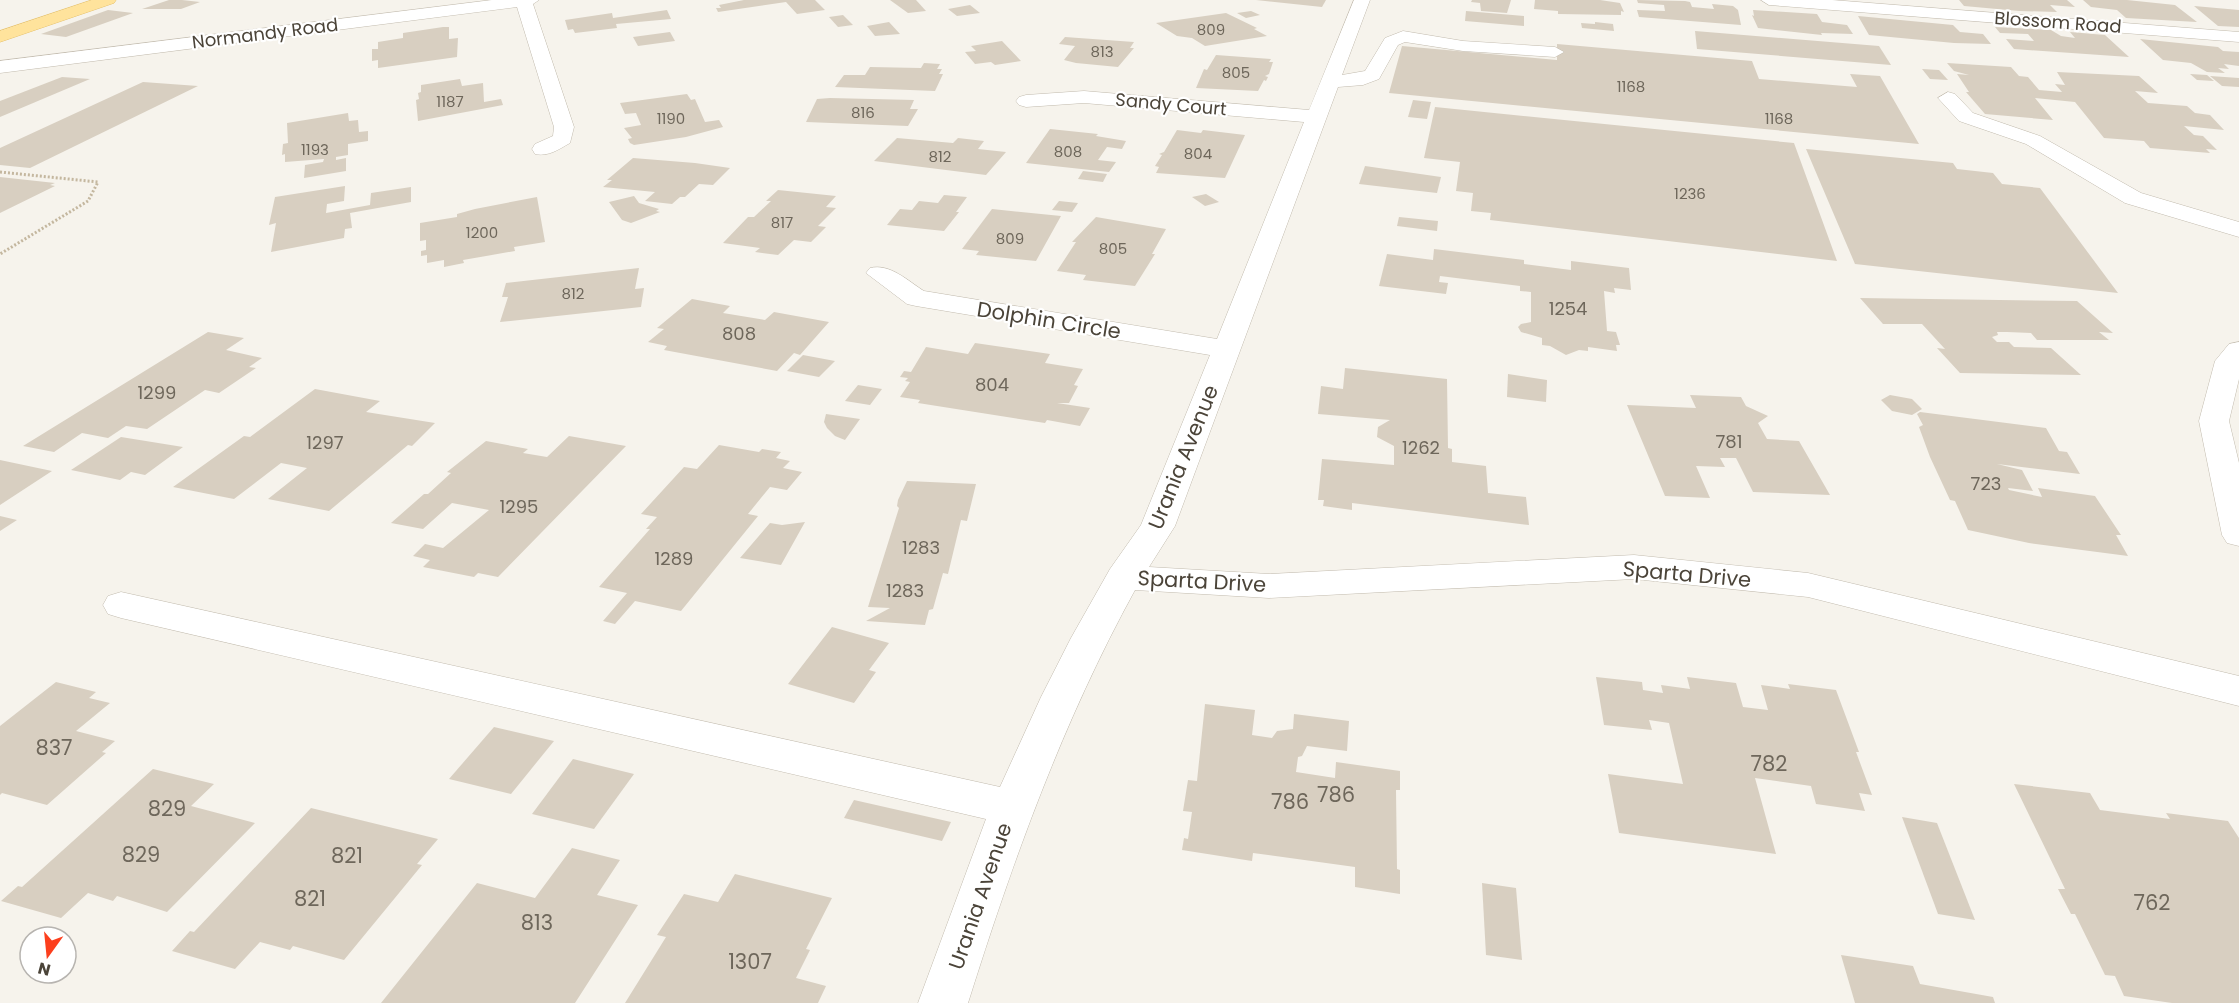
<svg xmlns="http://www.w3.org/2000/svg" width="2239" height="1003" font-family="Poppins,sans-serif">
<rect width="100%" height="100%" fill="#f6f3ec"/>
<g fill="#d8cfc1">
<path d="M169 0H182L200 2 181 9H142Z"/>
<path d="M744 0H815L825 10 797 14 786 2 718 12 716 8H721L719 5Z"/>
<path d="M890 0H916L926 11 908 13Z"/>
<path d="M1256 0H1326L1322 7Z"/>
<path d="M1472 0H1511L1507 13 1481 11 1480 3 1471 2Z"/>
<path d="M1535 0H1600L1620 3 1624 12 1621 11V15L1558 14V11L1534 9Z"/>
<path d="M1637 0 1685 1 1690 2 1692 7 1714 9 1712 4 1733 6 1738 10 1741 25 1639 17 1637 10 1665 11 1664 5 1638 3Z"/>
<path d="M1959 0H2067L2075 7 2050 5 2057 12 2019 11 1964 6Z"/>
<path d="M2083 0H2127L2175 5 2197 22 2126 18 2117 10 2091 7Z"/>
<path d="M970 5 980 13 957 16 948 9Z"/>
<path d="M2194 6 2239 10V27L2218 26Z"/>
<path d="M108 10 133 13 66 37 41 34Z"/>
<path d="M667 10 671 19 616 24 617 28 575 33 573 29 568 30 565 20 612 13 613 18Z"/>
<path d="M1753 10 1817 14 1822 22 1847 25 1853 34 1821 33 1822 35 1758 28 1752 15 1754 16Z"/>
<path d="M1251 11 1260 15 1246 18 1237 13Z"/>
<path d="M1466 11 1524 16V26L1465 21Z"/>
<path d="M1226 13 1257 28 1254 29 1267 36 1205 46 1192 38 1177 36 1156 23Z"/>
<path d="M843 15 853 25 838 27 829 17Z"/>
<path d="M1858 16 1953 25 1960 32 1983 34 1991 44 1954 43 1869 35Z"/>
<path d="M889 22 900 34 875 36 867 26Z"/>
<path d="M1595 22 1613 24 1614 31 1582 28 1581 23 1595 24Z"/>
<path d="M443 27H449V39L458 38 457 57 378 68V60L372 61V49H378V42L403 38V33Z"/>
<path d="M1995 27 2051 30 2061 36 2075 38 2070 32 2105 35 2129 57 2014 49 2006 39 2034 41 2028 34 2000 33Z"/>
<path d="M1695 31 1879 46 1891 65 1697 49Z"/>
<path d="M670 32 675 41 638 46 633 37Z"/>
<path d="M1065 37 1134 42 1130 48H1134L1118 67 1076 63 1064 60 1075 46 1059 44Z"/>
<path d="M2140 39 2218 47 2223 51 2239 52V66L2224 64 2229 69 2218 68 2225 73 2207 72 2191 63 2163 60Z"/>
<path d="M1002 41 1021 61 995 65 991 62 975 64 965 52 976 51 971 46Z"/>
<path d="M1557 44 1752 61 1759 79 1857 87 1850 74 1880 76 1919 144 1389 93 1402 46 1557 60Z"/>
<path d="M1216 55 1271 59 1269 62H1273L1269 74 1265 76 1268 77 1266 81 1264 80 1258 91 1196 88 1204 69 1207 70Z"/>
<path d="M924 63 940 64 937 69H942L939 74H943L935 91 835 87 844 75H865L870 67 921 68Z"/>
<path d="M1947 63 2011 67 2019 76 2028 77 2039 90 2062 92 2055 84 2065 85 2057 72 2139 76 2158 93 2135 91 2148 103 2187 106 2195 113 2210 115 2224 130 2184 126 2194 135 2203 136 2217 150 2206 149 2210 153 2150 148 2144 141 2104 138 2075 102 2035 98 2053 120 1985 114 1966 92H1969L1957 74 1969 75 1954 71Z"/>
<path d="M1922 69 1939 70 1948 80 1930 79Z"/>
<path d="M2190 74 2207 75 2214 81 2197 80Z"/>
<path d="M2210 76 2239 78V87L2222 86Z"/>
<path d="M62 77 90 79 0 117V101Z"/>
<path d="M460 79 462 86 483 83 484 102 501 99 503 105 418 121 416 100 419 99 418 93 421 92V85Z"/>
<path d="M143 82 198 86 30 168 0 165V148Z"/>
<path d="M687 94 691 100 695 99 705 122 719 120 723 127 686 137 634 145 630 143 628 139 632 138 624 128 641 125 636 113 625 114 620 103Z"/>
<path d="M830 98 914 100 910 109H918L908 126 806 122 817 99Z"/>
<path d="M1413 100 1431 102 1427 119 1408 117Z"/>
<path d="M1435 107 1794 143 1837 261 1490 220 1491 213 1471 211 1473 193 1456 191 1460 162 1424 158Z"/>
<path d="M348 113 349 121 358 120 359 132 368 131V141L348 144V155L336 157V160L346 158V171L304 178 305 165 323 162 324 159 285 162V154L282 155 283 144 288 143 287 123Z"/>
<path d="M1050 129 1098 134 1096 136 1126 141 1122 149 1107 147 1098 160 1116 162 1109 172 1026 163Z"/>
<path d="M1177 130 1201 133 1203 130 1245 135 1225 178 1156 173 1159 167 1155 166 1162 155 1159 154 1164 152Z"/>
<path d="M897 138 953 143 958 138 984 141 978 149 1006 152 986 175 874 161Z"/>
<path d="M1806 149 1953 163 1957 169 1993 173 2002 184 2040 188 2118 293 1855 264Z"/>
<path d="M633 158 695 163 730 168 713 185 699 184 685 197H680L672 204 645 201 655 192 603 187 612 180H607Z"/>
<path d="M1365 166 1441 177 1437 193 1359 184Z"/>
<path d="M1083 171 1107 174 1103 182 1078 179Z"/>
<path d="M0 177 55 183 50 185 55 186 0 213Z"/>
<path d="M345 186 344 201 327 204 326 213 370 205 371 193 411 187V202L350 213 352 228 345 229 344 238 271 252 276 223 269 225 275 197Z"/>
<path d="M778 190 836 196 826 207 836 208 818 226 826 227 811 242 794 240 778 255 755 252 760 248 723 243 748 217H754L771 201H766Z"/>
<path d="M1206 194 1219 202 1205 206 1192 197Z"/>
<path d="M944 195 967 197 956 212H959L944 231 887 225 900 209 912 210 919 201 938 203Z"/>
<path d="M634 196 639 203 659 209 656 211 660 212 631 223 622 220 609 202Z"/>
<path d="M537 197 545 242 514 247 515 251 463 260 464 263 444 267V260L427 263V255L421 256V251L426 250V240L420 241V223L457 217V214L475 209Z"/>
<path d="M1059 201 1078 203 1072 212 1052 210Z"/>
<path d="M992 209 1061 216 1036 261 976 255 979 251 962 249Z"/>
<path d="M1096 217 1166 229 1152 254H1155L1135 286 1083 280 1086 275 1057 271 1076 242H1072Z"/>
<path d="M1399 217 1438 221 1437 231 1397 226Z"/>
<path d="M1434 249 1524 260V264L1571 270V261L1629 268 1631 290 1614 288 1615 293 1604 291 1607 331 1616 332 1620 345H1616L1617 351 1588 347V351L1579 350 1566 355 1550 346 1542 345V338L1521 332 1518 327 1521 324 1531 322V292L1520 291V286L1440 276 1439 282 1448 283 1446 294 1379 286 1387 254 1433 260Z"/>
<path d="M639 268 635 289 644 288 641 307 500 322 508 297H502L506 283Z"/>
<path d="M1860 298 2077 301 2113 333 2099 332 2109 340H2037L2031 333 2007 332H1997L1998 335 1992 337 1997 342H2009L2014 347 2051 348 2081 375 1960 373 1937 348 1945 349 1922 324H1883Z"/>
<path d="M692 299 730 306 723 313 765 320 774 312 829 322 800 355 794 353 777 371 664 350 667 346 648 342 664 329 657 328Z"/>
<path d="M208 332 244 338 226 350 262 358 249 367 256 368 219 393 205 390 147 429 126 426 108 438 82 433 54 452 23 446Z"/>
<path d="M975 343 1050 354 1045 363 1083 369 1074 385 1078 386 1069 403H1057L1090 408 1080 426 1047 420 1045 423 918 403 920 400 900 397 910 382 905 381 908 378 900 377 904 371 911 372 926 347 968 354Z"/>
<path d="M803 355 835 361 819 377 787 371Z"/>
<path d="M1345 368 1447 379 1448 448 1452 449V462L1486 466 1488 493 1526 497 1529 525 1352 503V510L1323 506 1324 500H1318L1322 459 1394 465V446L1377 437 1378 427 1390 420 1318 414 1321 386 1343 389Z"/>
<path d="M1508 374 1547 380 1546 402 1507 397Z"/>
<path d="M858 385 882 389 870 405 845 401Z"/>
<path d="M315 389 380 401 366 412 435 423 412 446 408 445 329 511 268 499 307 468 281 463 234 499 173 487 244 436 250 437Z"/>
<path d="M1690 395 1741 397 1746 406 1768 416 1758 423 1767 439 1799 441 1830 495 1753 492 1736 458H1720L1725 467 1696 466 1710 498 1665 496 1627 405 1696 408Z"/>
<path d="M1890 395 1912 399 1922 409 1912 415 1892 411 1881 400Z"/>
<path d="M1920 412 2046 428 2059 451 2067 452 2080 474 1997 464 2022 470 2033 491 2008 488 2009 490 2042 497 2038 488 2095 496 2121 535H2116L2128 556 2029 543 1968 530 1955 501 1950 500 1930 457 1919 427 1923 425 1917 414Z"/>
<path d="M826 414 860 419 845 440 835 436 827 428 824 422Z"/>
<path d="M569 436 626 446 498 577 478 573 474 577 423 567 430 560 413 556 425 544 443 548 489 510 452 503 423 529 391 523 424 494H428L451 473 447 472 486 441 528 449 523 453 547 457Z"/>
<path d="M121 437 183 447 145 475 131 472 120 480 71 470Z"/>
<path d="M719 445 759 452 762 449 781 452 776 458 790 461 783 468 802 472 787 490 770 487 748 514 758 516 681 611 635 601 615 624 603 621 627 593 599 587 650 529H646L657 517 641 514 684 467 697 469Z"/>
<path d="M0 460 52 471 0 505Z"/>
<path d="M907 481 976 484 967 521 961 520 948 574 943 573 933 609 929 610 925 625 866 621 890 608 868 607 899 508 897 506 898 500Z"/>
<path d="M0 516 17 520 0 531Z"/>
<path d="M805 522 781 565 740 558 770 523 782 525Z"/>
<path d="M832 627 889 643 869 670 876 672 854 703 788 684Z"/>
<path d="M1596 677 1642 682 1643 690 1663 693 1661 685 1690 689 1687 677 1736 683 1743 707 1768 710 1761 685 1790 689 1788 684 1836 690 1859 752H1856L1872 795 1859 793 1865 811 1816 804 1811 786 1755 778 1776 854 1619 833 1608 774 1683 784 1669 723 1649 720 1652 730 1604 725Z"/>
<path d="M56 682 96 692 89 698 110 703 76 731 115 741 102 752 106 753 47 805 2 793 0 795V726Z"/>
<path d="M1205 704 1255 710 1252 735 1272 738 1277 731 1293 729 1294 714 1349 721 1347 751 1307 746 1302 756 1298 757 1296 772 1335 778 1336 762 1400 771V790H1396L1397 869 1400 870V894L1355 887V867L1253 853 1252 861 1182 850 1184 838 1188 839 1192 812 1183 811 1188 780 1197 781Z"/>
<path d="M494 727 554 741 511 794 449 779Z"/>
<path d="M573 759 634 774 594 829 532 814Z"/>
<path d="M153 769 214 784 191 806 255 823 167 912 117 896 113 901 88 893 61 918 1 901 18 886 22 887Z"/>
<path d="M2014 784 2090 793 2100 810 2170 819 2166 813 2228 821 2239 838V1003H2172L2124 996 2115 976 2105 975 2075 914H2071L2058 889H2065Z"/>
<path d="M854 800 951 822 942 841 844 818Z"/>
<path d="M311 808 438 839 417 864 422 865 344 960 293 946 290 950 260 942 235 969 172 951 190 931 194 932Z"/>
<path d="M1902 817 1937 823 1975 920 1938 914Z"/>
<path d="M572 848 620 860 597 895 638 905 575 1003H381L477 883 535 898Z"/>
<path d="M735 874 832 898 806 949 810 950 796 978 826 986 818 1003H625L666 937 657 935 684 894 718 902Z"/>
<path d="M1482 883 1516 888 1522 960 1486 955Z"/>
<path d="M1841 955 1913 966 1920 984 1993 997 1995 1003H1855Z"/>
</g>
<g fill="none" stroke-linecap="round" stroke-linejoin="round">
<defs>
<g id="minor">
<path d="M492 0H539L533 4 574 127 570 143C559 149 549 157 535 154L532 149 535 144 553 136 554 127 517 7 0 73V61Z"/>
<path d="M1354 0H1370L1342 75 1365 71 1385 38 1403 31 1463 41 1555 47 1564 52 1555 57 1463 51 1405 42 1398 45 1379 79 1363 85 1338 87 1175 526 1149 567 1269 574 1634 555 1808 573 2239 676V706L1808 597 1634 579 1269 598 1135 590C1063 721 1013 860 968 1003H918L986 819 121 618 108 614 103 605 108 596 121 592 1000 787 1041 697 1071 638 1110 569 1141 525 1210 355 916 306 907 304 866 273 870 268C890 263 908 281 924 291L1217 339 1304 122 1084 103 1026 107 1019 105 1016 101 1019 97 1026 95 1084 91 1309 110Z"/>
<path d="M1761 0H1832L2239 32V42L1769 5Z"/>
<path d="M1948 92 1955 94 1973 113 2040 136 2141 193 2239 222V237L2125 203 2026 144 1959 121 1938 98Z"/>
<path d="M2239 342V379L2229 421 2239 463V546L2227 543 2222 535 2199 421 2215 361 2229 344Z"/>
</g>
<path id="major" d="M92 0H116L114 3 0 42V31Z"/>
</defs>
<use href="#minor" stroke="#c2bbae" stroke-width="1"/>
<use href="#major" stroke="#e6c16a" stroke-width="1"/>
<path stroke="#c4b79f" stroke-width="3" stroke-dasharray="2 2" stroke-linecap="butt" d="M0 172 98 182 88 201 0 254"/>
<use href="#minor" fill="#fff" fill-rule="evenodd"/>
<use href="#major" fill="#ffe39c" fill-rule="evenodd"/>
</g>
<g text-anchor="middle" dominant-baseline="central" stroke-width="4.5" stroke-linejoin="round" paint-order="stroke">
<g font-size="15" fill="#6e675b">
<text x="1211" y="29">809</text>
<text x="1102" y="51">813</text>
<text x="1236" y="72">805</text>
<text x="1631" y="86">1168</text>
<text x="450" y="101">1187</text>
<text x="863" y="112">816</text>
<text x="671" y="118">1190</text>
<text x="1779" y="118">1168</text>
<text x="315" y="149">1193</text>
<text x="1068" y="151">808</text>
<text x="1198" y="153">804</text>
<text x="940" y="156">812</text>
<text x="1690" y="193">1236</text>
<text x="782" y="222">817</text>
<text x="482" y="232">1200</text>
<text x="1010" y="238">809</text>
<text x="1113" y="248">805</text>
<text x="573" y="293">812</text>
</g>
<g font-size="18" fill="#4b4439" stroke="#fff">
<text transform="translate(2058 22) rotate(4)">Blossom Road</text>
<text transform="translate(265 33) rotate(-7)">Normandy Road</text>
<text transform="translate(1171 104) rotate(5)">Sandy Court</text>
</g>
<g font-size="18" fill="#6e675b">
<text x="1568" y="308">1254</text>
<text x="739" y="333">808</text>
<text x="992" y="384">804</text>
<text x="157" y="392">1299</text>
<text x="1729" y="441">781</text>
<text x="325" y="442">1297</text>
<text x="1421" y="447">1262</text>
<text x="1986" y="483">723</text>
<text x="519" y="506">1295</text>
<text x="921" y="547">1283</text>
<text x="674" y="558">1289</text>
<text x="905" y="590">1283</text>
</g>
<g font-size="21" fill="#4b4439" stroke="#fff">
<text transform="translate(1049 320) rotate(9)">Dolphin Circle</text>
<text transform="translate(1183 457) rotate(-68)">Urania Avenue</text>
<text transform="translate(1687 574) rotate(5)">Sparta Drive</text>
<text transform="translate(1202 581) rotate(3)">Sparta Drive</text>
<text transform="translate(980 896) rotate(-71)">Urania Avenue</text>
</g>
<g font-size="21" fill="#6e675b">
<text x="54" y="747">837</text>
<text x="1769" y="763">782</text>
<text x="1336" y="794">786</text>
<text x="1290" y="801">786</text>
<text x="167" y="808">829</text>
<text x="141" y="854">829</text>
<text x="347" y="855">821</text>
<text x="310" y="898">821</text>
<text x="2152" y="902">762</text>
<text x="537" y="922">813</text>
<text x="750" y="961">1307</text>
</g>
</g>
<g transform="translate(48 955) rotate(195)"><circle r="28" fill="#ffffff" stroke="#b7b4b0" stroke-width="1.5"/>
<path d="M0-4.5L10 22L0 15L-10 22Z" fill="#fc3f1d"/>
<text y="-9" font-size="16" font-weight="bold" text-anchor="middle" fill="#4b4439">N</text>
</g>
</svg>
